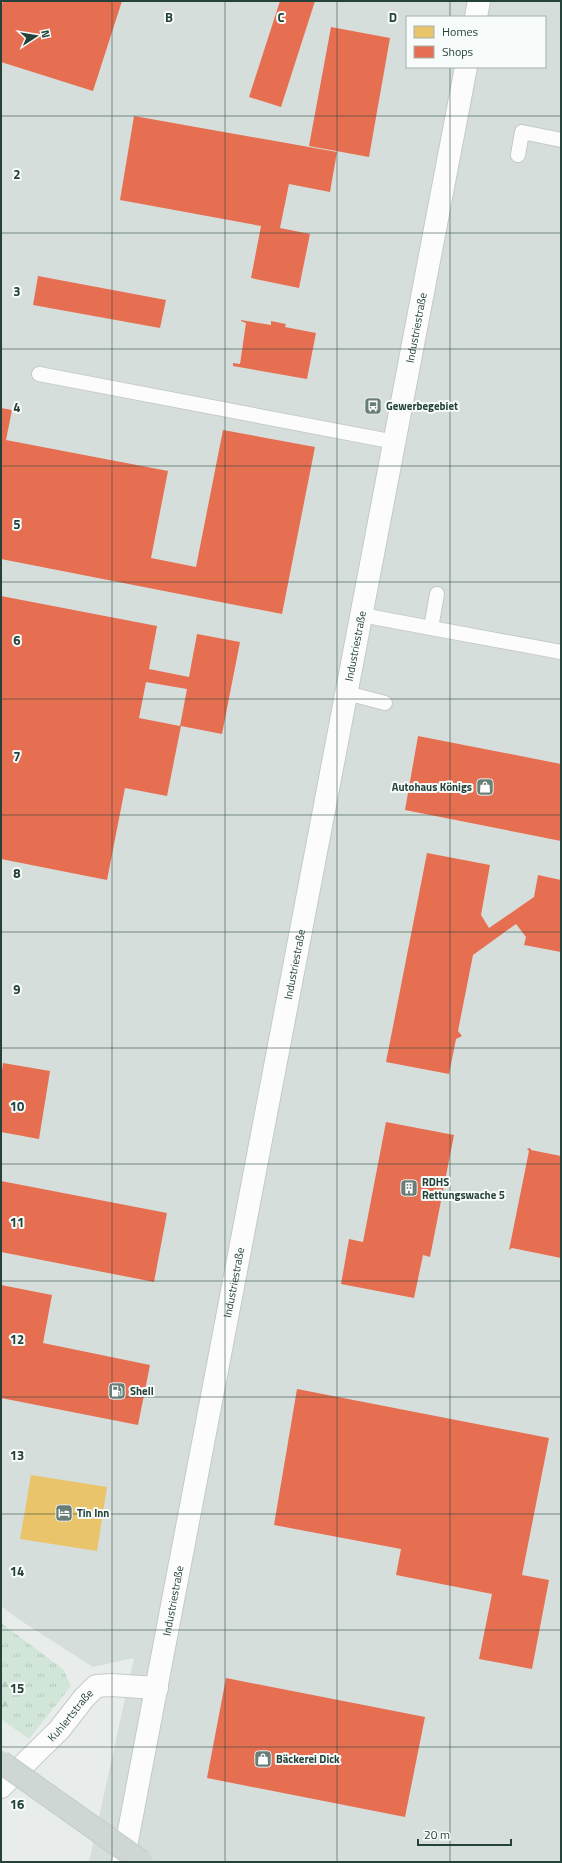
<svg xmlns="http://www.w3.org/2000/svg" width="562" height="1863" font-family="'Titillium Web',sans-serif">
<defs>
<pattern id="grass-tufts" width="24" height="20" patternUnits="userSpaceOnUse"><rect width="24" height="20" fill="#d1e6d8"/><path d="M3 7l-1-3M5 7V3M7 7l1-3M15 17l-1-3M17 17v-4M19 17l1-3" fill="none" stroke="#b3c6ba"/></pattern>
<pattern id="forest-firs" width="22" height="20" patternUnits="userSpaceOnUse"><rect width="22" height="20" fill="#d1e6d8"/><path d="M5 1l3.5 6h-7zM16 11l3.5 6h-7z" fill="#b3c6ba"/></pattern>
</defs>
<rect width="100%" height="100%" fill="#e8edeb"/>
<path fill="#d6dedb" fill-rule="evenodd" d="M1 1H561V1862H89L134 1658 93 1667 18 1619 1 1606ZM407 17H545V67H407Z"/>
<path fill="url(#grass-tufts)" d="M1 1623 63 1669 71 1686 29 1739 1 1719V1708L16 1701 3 1670V1631L1 1630Z"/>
<path fill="url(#forest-firs)" d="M1 1630 3 1631V1670L16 1701 1 1708Z"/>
<path fill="#e9c46a" d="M31 1475 107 1487 97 1551 20 1539Z"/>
<g fill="#e76f51" fill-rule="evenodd">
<path d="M3 1H122L93 91 1 62V8Z"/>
<path d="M280 1H315L281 107 249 97Z"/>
<path d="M331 27 390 38 369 157 309 146Z"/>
<path d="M134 116 337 152 330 192 289 184 280 228 310 234 299 288 251 278 261 226 120 200Z"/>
<path d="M38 276 166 300 160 328 33 305Z"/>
<path d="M241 320 271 325V321L286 324 285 327 316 333 307 379 233 366V363L240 364 246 323 241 321Z"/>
<path d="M1 408 12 410 6 440 168 471 151 558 196 567 223 430 315 447 282 614 1 559Z"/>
<path d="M1 596 157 626 149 669 189 677 197 634 240 642 222 734 181 726 167 796 125 788 107 880 1 859ZM146 682 187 689 180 726 139 718Z"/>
<path d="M418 736 561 764V841L405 810Z"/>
<path d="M427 853 490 865 481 915 489 928 534 897 538 875 561 880V952L524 945 526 937 516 924 473 955 458 1031 462 1036 456 1039 449 1074 386 1062Z"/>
<path d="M3 1063 50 1071 39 1139 1 1132V1077Z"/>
<path d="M386 1122 454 1135 430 1257 423 1255 414 1298 341 1284 349 1239 363 1242Z"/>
<path d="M529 1148 531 1149V1150L561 1156V1258L512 1248 509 1250 529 1151 527 1149Z"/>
<path d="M1 1181 167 1213 154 1282 1 1252Z"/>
<path d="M1 1285 52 1295 43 1343 150 1365 138 1425 1 1398Z"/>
<path d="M297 1389 549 1438 522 1575 549 1580 532 1669 479 1659 492 1594 396 1575 401 1549 274 1525Z"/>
<path d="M226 1678 425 1717 405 1817 207 1778Z"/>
</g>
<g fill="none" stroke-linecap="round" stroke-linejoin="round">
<defs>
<g id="lane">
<path d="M518 155 522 132 561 140"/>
<path d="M39 374 395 442"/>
<path d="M362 615 431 628 437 594"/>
<path d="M431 628 561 652"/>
<path d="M347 693 385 703"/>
</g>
<g id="street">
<path id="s1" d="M1 1787 59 1730 84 1698 96 1686 111 1685 157 1688"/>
</g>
<g id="secondary">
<path d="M476 17 479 1"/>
<path id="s2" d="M123 1862 466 67"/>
</g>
</defs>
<use href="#lane" stroke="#c5cac8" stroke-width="16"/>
<use href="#street" stroke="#c5cac8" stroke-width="24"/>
<use href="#secondary" stroke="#c3cbc8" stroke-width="24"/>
<use href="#lane" stroke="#fcfcfc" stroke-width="14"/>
<use href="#street" stroke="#fcfcfc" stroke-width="22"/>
<use href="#secondary" stroke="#fcfcfc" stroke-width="22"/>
<defs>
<path id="primary-bridge" d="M1 1762 142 1862"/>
</defs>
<use href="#primary-bridge" stroke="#c3ccc9" stroke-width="24" stroke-linecap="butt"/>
<use href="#primary-bridge" stroke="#cfd7d5" stroke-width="22"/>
</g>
<path fill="none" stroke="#24423a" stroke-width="1" stroke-opacity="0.55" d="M112 1V1862M225 1V1862M337 1V1862M450 1V17M450 67V1862M1 116H561M1 233H561M1 349H561M1 466H561M1 582H561M1 699H561M1 815H561M1 932H561M1 1048H561M1 1164H561M1 1281H561M1 1397H561M1 1514H561M1 1630H561M1 1747H561"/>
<defs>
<symbol id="bus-square" viewBox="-11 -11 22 22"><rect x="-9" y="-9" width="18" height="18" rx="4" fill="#697e78" stroke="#f7fbf9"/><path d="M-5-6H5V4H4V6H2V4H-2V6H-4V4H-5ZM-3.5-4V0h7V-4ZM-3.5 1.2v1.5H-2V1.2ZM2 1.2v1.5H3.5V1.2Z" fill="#fff"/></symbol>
<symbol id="shop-square" viewBox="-11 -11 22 22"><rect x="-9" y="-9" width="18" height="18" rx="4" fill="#697e78" stroke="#f7fbf9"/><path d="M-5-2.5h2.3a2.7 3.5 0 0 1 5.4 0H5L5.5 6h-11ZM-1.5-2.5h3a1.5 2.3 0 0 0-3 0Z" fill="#fff"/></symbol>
<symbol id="building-square" viewBox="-11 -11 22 22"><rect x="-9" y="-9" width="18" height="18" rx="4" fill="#697e78" stroke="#f7fbf9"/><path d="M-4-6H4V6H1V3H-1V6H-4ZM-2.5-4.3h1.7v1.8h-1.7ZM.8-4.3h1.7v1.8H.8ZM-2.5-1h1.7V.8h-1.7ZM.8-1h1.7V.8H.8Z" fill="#fff"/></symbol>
<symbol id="fuel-square" viewBox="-11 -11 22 22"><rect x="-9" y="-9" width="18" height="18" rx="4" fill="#697e78" stroke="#f7fbf9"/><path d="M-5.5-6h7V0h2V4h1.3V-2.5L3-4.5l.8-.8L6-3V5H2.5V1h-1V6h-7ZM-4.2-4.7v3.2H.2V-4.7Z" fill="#fff"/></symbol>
<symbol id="hotel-square" viewBox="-11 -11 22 22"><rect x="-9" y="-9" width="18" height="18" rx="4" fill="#697e78" stroke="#f7fbf9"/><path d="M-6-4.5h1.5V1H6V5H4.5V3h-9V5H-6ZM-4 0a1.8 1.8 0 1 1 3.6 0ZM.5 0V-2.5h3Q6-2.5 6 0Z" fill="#fff"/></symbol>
</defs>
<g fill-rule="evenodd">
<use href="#bus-square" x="363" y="396" width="20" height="20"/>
<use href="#shop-square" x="475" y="777" width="20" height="20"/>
<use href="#building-square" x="399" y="1178" width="20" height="20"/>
<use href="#fuel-square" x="107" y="1381" width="20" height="20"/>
<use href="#hotel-square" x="54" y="1503" width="20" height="20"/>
<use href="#shop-square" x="253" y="1749" width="20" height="20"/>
</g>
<g text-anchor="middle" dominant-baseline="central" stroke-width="4" stroke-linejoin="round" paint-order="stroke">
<g font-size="11" fill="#24423a" stroke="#f7fbf9">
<text stroke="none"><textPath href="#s2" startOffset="1562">Industriestraße</textPath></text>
<text stroke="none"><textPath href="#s2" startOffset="1238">Industriestraße</textPath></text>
<text stroke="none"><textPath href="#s2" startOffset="914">Industriestraße</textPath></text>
<text stroke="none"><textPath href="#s2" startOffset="590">Industriestraße</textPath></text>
<text stroke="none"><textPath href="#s2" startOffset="266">Industriestraße</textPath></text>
<text stroke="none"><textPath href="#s1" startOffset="100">Kuhlertstraße</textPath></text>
</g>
<g font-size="11" font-weight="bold" fill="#24423a" stroke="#f7fbf9" text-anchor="start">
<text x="386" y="406">Gewerbegebiet</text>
<text x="472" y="787" text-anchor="end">Autohaus Königs</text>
<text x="422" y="1182">RDHS<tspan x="422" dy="13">Rettungswache 5</tspan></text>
<text x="130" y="1391">Shell</text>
<text x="77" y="1513">Tin Inn</text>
<text x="276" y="1759">Bäckerei Dick</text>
</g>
</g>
<g font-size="13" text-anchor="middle" font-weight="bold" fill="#24423a" stroke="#f7fbf9" stroke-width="4" stroke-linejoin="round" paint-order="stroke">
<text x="169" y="22">B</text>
<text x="281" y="22">C</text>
<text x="393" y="22">D</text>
<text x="17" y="179">2</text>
<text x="17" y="296">3</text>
<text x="17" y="412">4</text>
<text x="17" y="529">5</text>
<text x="17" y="645">6</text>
<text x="17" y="761">7</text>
<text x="17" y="878">8</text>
<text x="17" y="994">9</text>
<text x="17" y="1111">10</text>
<text x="17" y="1227">11</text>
<text x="17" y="1344">12</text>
<text x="17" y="1460">13</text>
<text x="17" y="1576">14</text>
<text x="17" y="1693">15</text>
<text x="17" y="1809">16</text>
</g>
<rect width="562" height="1863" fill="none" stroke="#24423a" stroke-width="4"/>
<rect x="406" y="16" width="140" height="52" fill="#f7fbf9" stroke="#a3b1ad"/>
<rect x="414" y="26" width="20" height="12" fill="#e9c46a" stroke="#a3b1ad"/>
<text x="442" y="36" font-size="12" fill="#24423a">Homes</text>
<rect x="414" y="46" width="20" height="12" fill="#e76f51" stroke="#a3b1ad"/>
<text x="442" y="56" font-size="12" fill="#24423a">Shops</text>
<g transform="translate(36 36) rotate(78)" stroke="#f7fbf9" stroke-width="3" paint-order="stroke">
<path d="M0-3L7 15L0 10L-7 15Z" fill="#24423a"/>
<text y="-6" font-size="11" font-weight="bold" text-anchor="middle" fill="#24423a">N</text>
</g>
<path d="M418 1839v6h93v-6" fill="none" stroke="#24423a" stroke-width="2"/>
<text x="424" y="1839" font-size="12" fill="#24423a" stroke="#f7fbf9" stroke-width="3" paint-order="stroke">20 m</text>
</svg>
